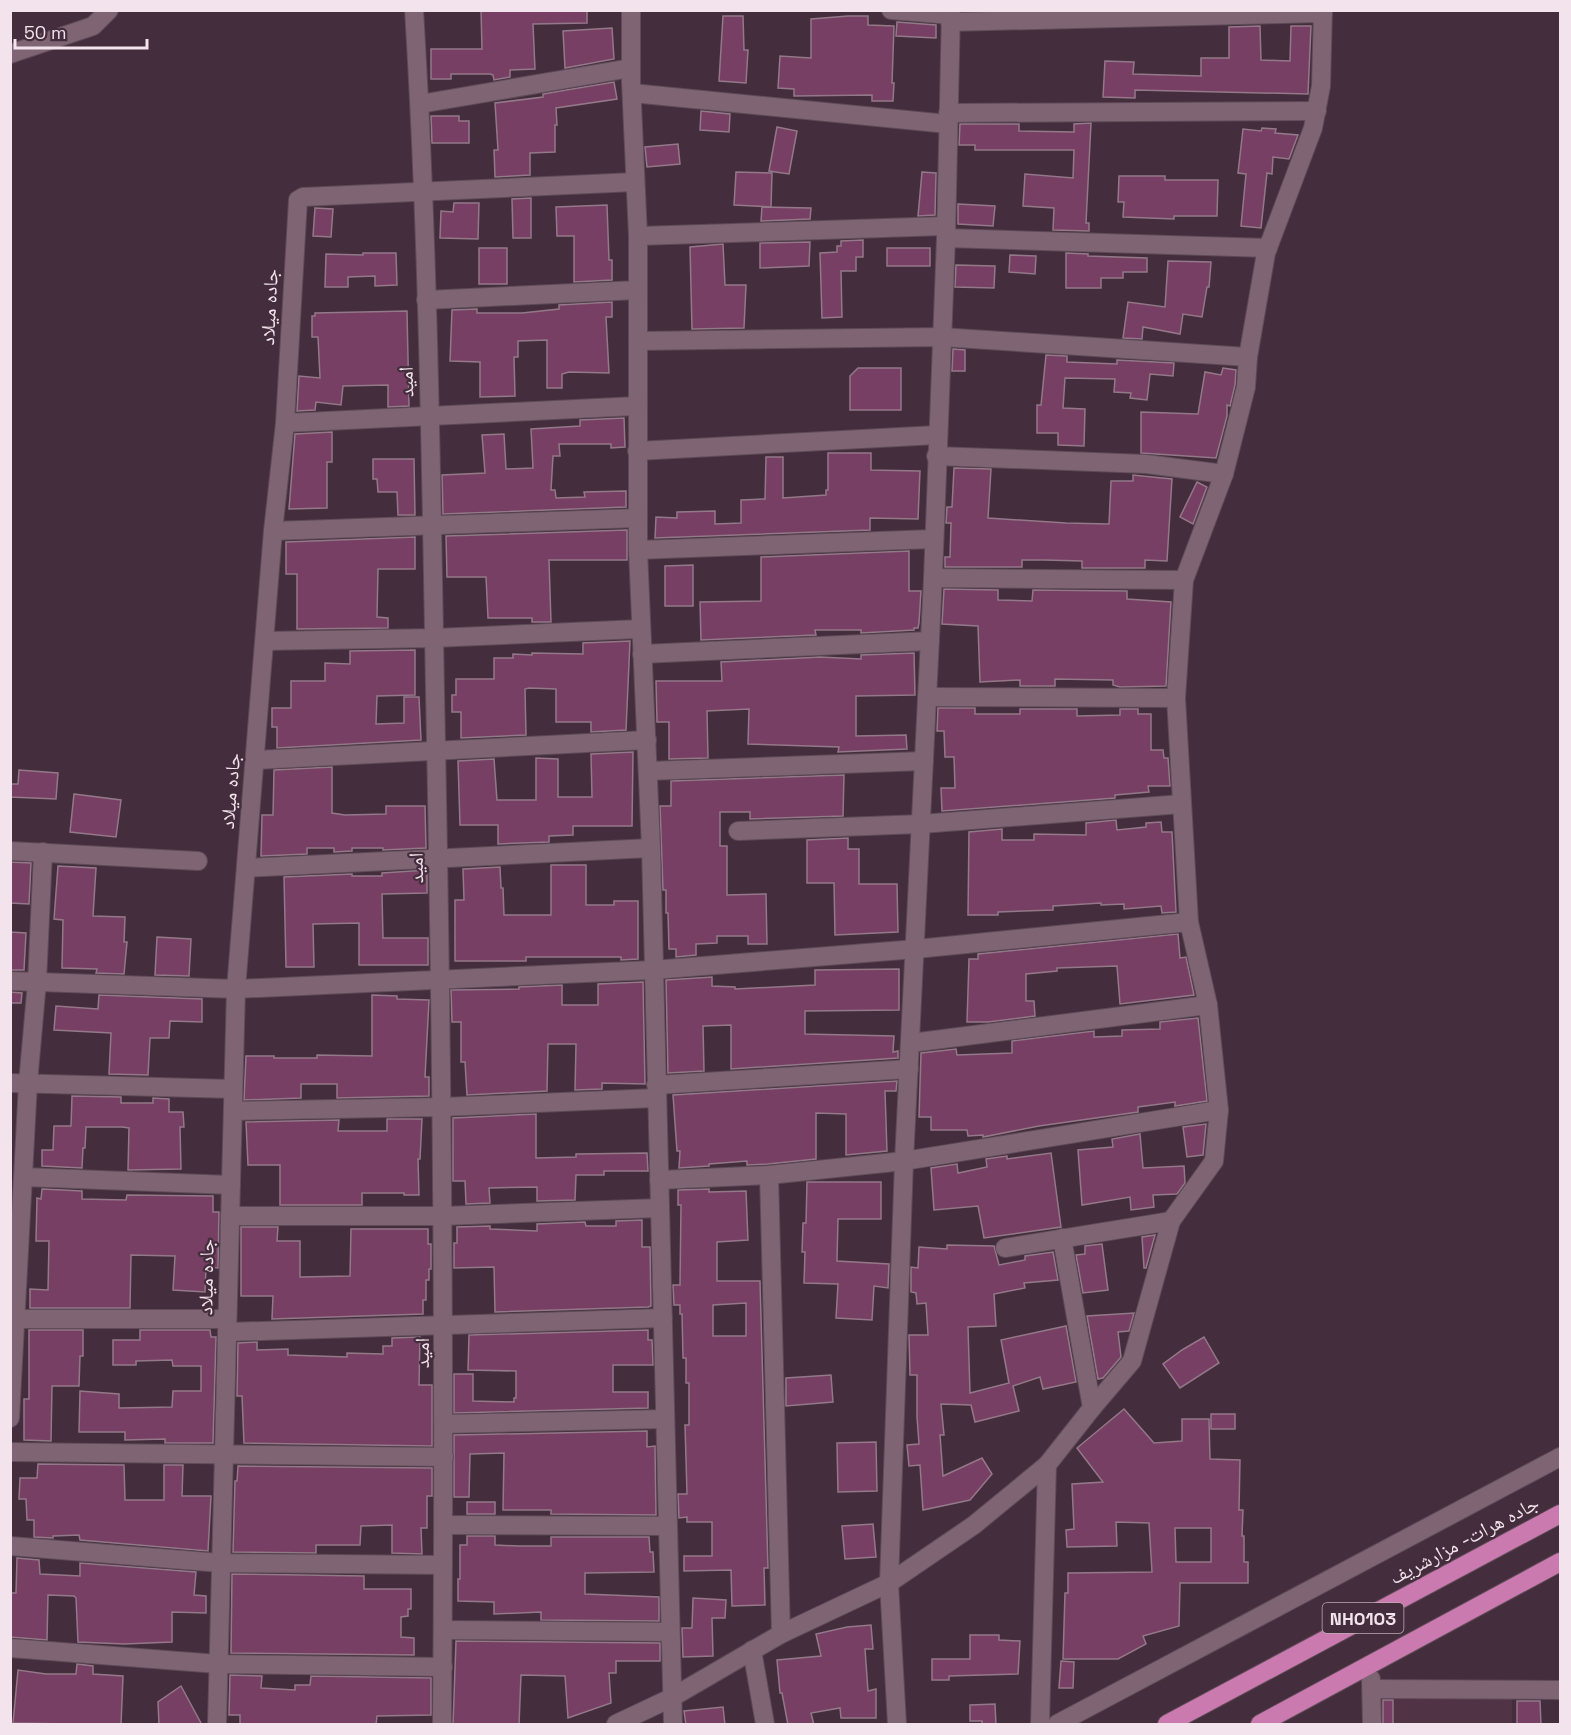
<svg xmlns="http://www.w3.org/2000/svg" width="1571" height="1735" font-family="'Space Grotesk','Noto Naskh Arabic',sans-serif">
<rect width="100%" height="100%" fill="#442d3c"/>
<path fill="#513346" d="M1377 1691 1512 1692V1724H1376Z"/>
<g fill="#783f65" stroke="#937888" stroke-width="1.5" fill-rule="evenodd">
<path d="M481 10H587V23L533 24 535 69 510 70V77L494 80 493 75 490 74H451V79H431V49H482Z"/>
<path d="M723 16H743L744 50H748L746 83 719 81Z"/>
<path d="M848 16H868V25L894 26 892 83H894L893 101H872V95L794 96V89L778 88 780 56 811 58V19Z"/>
<path d="M897 22 936 25V38L896 36Z"/>
<path d="M1260 26 1261 60 1290 61 1291 26H1311L1308 94 1135 90V98L1103 97 1105 61 1134 62 1133 74 1201 76V58H1229V27Z"/>
<path d="M612 28 614 59 565 68 563 31Z"/>
<path d="M614 82 617 99 556 108 557 125H555V152L530 153V175L495 177 494 150H498L495 103 543 97V94Z"/>
<path d="M701 111 730 114 729 132 700 130Z"/>
<path d="M431 116H459V121H469V143H432Z"/>
<path d="M1091 123 1086 223H1089V231L1053 230 1054 208 1023 206 1025 174 1073 178 1074 150H975V145H959L960 124H1019V131L1074 132V124Z"/>
<path d="M777 127 797 131 789 174 769 171Z"/>
<path d="M1262 128 1276 129 1275 133 1298 135 1289 159 1273 157 1272 174 1267 173 1261 228 1241 226 1246 174 1238 173 1243 129 1261 131Z"/>
<path d="M678 144 680 164 647 167 645 147Z"/>
<path d="M736 172 772 173 771 207 734 205Z"/>
<path d="M922 172 936 173 935 215 918 216Z"/>
<path d="M1119 176H1165V180H1218L1217 216H1174V219L1123 217 1124 202H1118Z"/>
<path d="M531 198V238H513L512 199Z"/>
<path d="M454 203H479L478 239 440 238 441 211 453 212Z"/>
<path d="M958 204 995 206 993 226 958 224Z"/>
<path d="M607 205 609 260H612V280L574 282V236H557L556 207Z"/>
<path d="M762 207 811 208 810 219 761 221Z"/>
<path d="M315 208 333 209 331 237 313 236Z"/>
<path d="M863 240V257H856V271H841L842 317 822 318 820 253 837 252V246H841V241Z"/>
<path d="M810 242 809 266 760 268V243Z"/>
<path d="M723 244 725 285H746L744 328 692 329 690 247Z"/>
<rect x="479" y="248" width="28" height="36"/>
<rect x="887" y="248" width="43" height="18"/>
<path d="M363 253H396L397 285 375 286V276L348 277V287H325L326 254 363 255Z"/>
<path d="M1066 253 1088 254V256L1147 258V272H1123V278H1101V288H1066Z"/>
<path d="M1010 255 1036 256 1035 274 1009 272Z"/>
<path d="M1168 261 1211 262 1209 287H1207L1202 317 1183 314 1180 334 1143 327 1142 339 1123 338 1128 302 1165 307Z"/>
<path d="M956 265 995 266 994 288 955 287Z"/>
<path d="M612 302V317H606L609 373 569 372 562 374V388H547V340L518 341V357H514L515 396 480 397V362L450 361 452 310 477 309V313H522L559 309V305Z"/>
<path d="M407 311 409 406 388 407V385L343 386 341 405 316 402 315 410 297 411 299 376 320 378 318 337H312V316H315V313Z"/>
<path d="M953 349 965 350V371H952Z"/>
<path d="M1046 355 1067 356V362L1117 364V360L1174 363 1173 376 1150 374 1147 400 1130 398 1131 393 1114 392 1115 379 1065 378 1063 408 1085 409 1084 446 1058 445V433H1037V405H1041Z"/>
<path d="M858 368H901V410H850V376Z"/>
<path d="M1223 368 1236 370 1235 385 1230 406 1227 405V416L1216 458 1141 453V412L1198 414 1205 372 1221 375Z"/>
<path d="M624 418 625 447 611 448V444H559L560 456H553L551 490H555L556 498 585 497 584 492 626 491V507L443 514 442 475 485 473 482 435 504 434 506 469 533 468 531 429 580 426V420Z"/>
<path d="M332 432V462H327V508L289 509 295 434Z"/>
<path d="M828 453H871V470L920 471 918 519 870 518V530L655 538 656 517 677 518V512L715 511V524L741 523V500L765 499 766 457H783V498L826 495V490H828Z"/>
<path d="M373 459H414L415 515H398L397 492H378L377 479H373Z"/>
<path d="M954 468 991 469 988 518 1066 523 1109 524 1111 481H1133V475L1172 479 1167 561 1145 560V568H1082V561L1044 560H1022V567H945V557H950L951 523H946L947 507H952Z"/>
<path d="M1197 482 1207 487 1193 524 1180 517Z"/>
<path d="M627 530V560H549L551 622H532V618H488L486 577H447L446 536Z"/>
<path d="M415 537V569H378L377 617 388 618V628L297 629V574H286V542Z"/>
<path d="M909 551V591H921L919 623 918 628H914V630L861 633V630H815L816 635 701 640 700 602 761 601V557Z"/>
<path d="M693 565V606H665V566Z"/>
<path d="M944 589 998 590V600L1032 601 1033 590 1127 591V599L1171 602 1166 686 1120 687 1113 685V680L1055 679V686H1020V680L980 682 978 626 942 624Z"/>
<path d="M630 641 626 730 591 732V722H556V689L529 688 525 689 526 735 461 738V712H452V695H456V679H494V658H513V654L532 655V653L583 654V643Z"/>
<path d="M415 650V695L377 696 376 724 404 723V697H419L421 740 277 748V727H272V708H291V681H325V663L350 664V651Z"/>
<path d="M914 653 915 695 856 696V736L906 735 907 749 838 752 839 747 748 744 749 709 707 711 708 758 669 759V722H657L656 681H722L721 662 820 657 861 659V655Z"/>
<path d="M938 708H975V714H1020V709H1077V716L1120 715V709H1138V714H1151V750H1163L1164 758H1168L1170 786H1148L1149 792 1115 795V798L942 811 941 788H955L954 757H945L944 731H937Z"/>
<path d="M633 752 632 826H573V835L549 836V842L498 844V825H460L458 761 494 759 497 800H536V758L558 759V797H592L591 754Z"/>
<path d="M332 767V813L345 815 386 814V806H425L426 848 383 850V848H352V851L334 852V848H307V854L261 856 262 815H273L274 770Z"/>
<path d="M19 770 58 773 56 799 10 797V784H18Z"/>
<path d="M844 775 843 816 750 819V812H720V846H727V895L766 894 767 944H748V936H717V943L696 944V955L676 957V949H669L668 913H666V890H663L660 806H671V781Z"/>
<path d="M74 794 121 800 116 837 70 832Z"/>
<path d="M1116 820 1117 830 1146 827V823L1161 822 1162 832H1172L1176 912 1162 913 1161 906 1124 909V904L1101 905V903L1053 906V910L998 912V915H968L969 832 1002 829V840H1034V834L1086 835V823Z"/>
<path d="M848 838V849H859V884H897L898 932 835 935 834 883H807V840Z"/>
<path d="M10 862 31 863 29 904 10 903Z"/>
<path d="M551 865H586V905H614V901H638V959L621 960V957H526V961H455V900H464L463 869 500 867 501 888H503L504 915H551Z"/>
<path d="M58 866 96 868 93 916 125 917 124 942H127L124 974 96 973 97 969 62 968 63 920 54 919Z"/>
<path d="M427 870V893L382 894 383 938H428V965H359V923L313 924 314 967H286L284 877 352 874V876H382V873Z"/>
<path d="M10 932 26 933 24 970H10Z"/>
<path d="M1178 934 1180 958 1186 957 1194 995 1120 1004 1117 966 1057 968V971L1026 974V1001H1034L1035 1016 988 1022H967L969 959H978V954Z"/>
<path d="M157 937 191 939 189 976 155 975Z"/>
<path d="M899 969V1010L805 1011V1034L894 1036 893 1052 898 1051V1058L731 1069V1025L703 1026 704 1071 668 1073 666 980 712 977V986L735 987V989L815 985V970Z"/>
<path d="M643 982 645 1084 602 1083V1089L575 1090 576 1044H548L547 1091 467 1095 465 1062H461V1022H452L451 990 519 989V987L562 985V1005H598V984Z"/>
<path d="M10 992 22 993 21 1003H10Z"/>
<path d="M99 995 202 999V1022L170 1021 169 1038H150L148 1075 109 1074 111 1033 54 1030 56 1006 98 1009Z"/>
<path d="M372 995 397 996V999L429 1000 425 1077H429V1096L337 1098V1084H301V1098L244 1100 246 1056H274V1058H317V1055L372 1056Z"/>
<path d="M1198 1018 1207 1101 1175 1106V1102L1138 1107V1112L1039 1126 983 1137V1135L968 1136 967 1130H931V1117H919L921 1053 956 1049 957 1055 1012 1053V1041L1094 1031V1037L1122 1036V1030L1160 1029V1022Z"/>
<path d="M897 1081 896 1091H885L887 1151 846 1155V1114L816 1113V1159L768 1164 747 1165V1161L709 1164V1166L679 1168 680 1151H677L673 1095Z"/>
<path d="M72 1096 121 1097V1103H153V1098L169 1099V1112H183L184 1127H180L181 1169 128 1170 129 1128 122 1127H86L85 1148H83L82 1168 42 1166V1150H53L54 1126H71Z"/>
<path d="M536 1114V1158L576 1157V1154L647 1153 648 1171H604V1175H576L575 1200 537 1201V1187L489 1188 490 1203 466 1204 465 1181H453V1118Z"/>
<path d="M387 1119H422L420 1159H418L419 1195H404V1193H362V1205H280V1165H248L246 1122 339 1120 338 1131H387Z"/>
<path d="M1206 1124 1203 1155 1187 1157 1183 1127Z"/>
<path d="M1140 1134 1143 1168 1184 1166 1185 1183 1177 1194 1153 1195 1154 1207 1131 1210 1130 1197 1082 1205 1078 1150 1113 1147 1112 1139Z"/>
<path d="M1051 1153 1061 1227 984 1238 978 1206 934 1210 931 1168 957 1164 958 1173 987 1167 986 1159 1007 1156V1159Z"/>
<path d="M807 1182H881V1219H838L837 1261 889 1264 888 1288 874 1286 872 1320 836 1318 838 1284 804 1283 805 1252H802L803 1223H806Z"/>
<path d="M42 1189 82 1191V1199L126 1200 127 1195 213 1196V1212H219L218 1268 206 1267 205 1292 173 1290 175 1256 131 1255 130 1308H30V1289L48 1290 49 1241H36L37 1198 41 1199Z"/>
<path d="M709 1189V1192L746 1191 748 1240 717 1242V1281H760L768 1568H764L765 1605 732 1606 731 1570 684 1571V1556H712V1522H687V1517L679 1518 678 1494H687L685 1425H689V1383H686V1358H683L682 1314H680V1305H674L673 1285H680L681 1205H678V1190ZM746 1303V1336H713V1305Z"/>
<path d="M642 1220V1247H650L651 1306 648 1307 495 1312 494 1267 454 1268V1243H457V1227L490 1226V1229L537 1231V1224L585 1222 586 1226H616V1221Z"/>
<path d="M241 1227H278L277 1241H300V1277L350 1276 351 1229H428V1244H431V1269H429V1280H426V1300H423V1314L272 1319 273 1296H241Z"/>
<path d="M1155 1235 1146 1268H1144L1142 1237Z"/>
<path d="M1102 1244 1108 1290 1083 1293 1076 1255 1085 1254V1246Z"/>
<path d="M947 1245 994 1246 999 1265 1025 1260V1256L1053 1252 1058 1280 1024 1283 1025 1288 994 1294 996 1326 968 1327 970 1393 1009 1383 1001 1340 1066 1326 1076 1382 1043 1389 1040 1377 1013 1386 1019 1411 975 1422 971 1405 941 1404 944 1435H940L943 1476 982 1458 992 1474 970 1500 923 1510 920 1465 909 1466 907 1445 919 1444 917 1417V1375H910L909 1335H928L926 1303 917 1304 916 1293 911 1292V1267L918 1268 919 1247 947 1249Z"/>
<path d="M1134 1313 1129 1331 1118 1332 1121 1357 1103 1378 1098 1379 1087 1316Z"/>
<path d="M29 1330H83V1356H80L79 1386H52L51 1441 24 1440V1399H29Z"/>
<path d="M140 1330H210L211 1337H216L213 1443H165V1439L125 1440V1432H79L80 1391 119 1394V1408L172 1407 173 1391H201V1366H173L172 1360 136 1361V1365H113V1340H140Z"/>
<path d="M648 1330V1340H652L653 1365H613V1392H648V1408L454 1413V1374H473V1401L514 1402V1398H516V1371L468 1370 469 1335Z"/>
<path d="M420 1337 419 1385H432V1446L244 1443 242 1396H237L238 1343 257 1342V1350L288 1349V1355L347 1357V1353L383 1354V1346H392V1338Z"/>
<path d="M1204 1337 1219 1363 1180 1388 1163 1364 1182 1350Z"/>
<path d="M831 1375 833 1402 786 1406V1378Z"/>
<path d="M1124 1409 1154 1443 1182 1441V1419H1209L1210 1459 1240 1460 1239 1510H1243L1242 1536H1244V1562H1248V1583H1180L1179 1626 1143 1636 1146 1644 1118 1659H1063L1065 1593H1068V1573L1152 1572 1149 1523 1116 1522 1117 1546 1067 1547 1066 1530 1074 1529 1072 1484 1103 1482 1077 1448ZM1175 1528H1211V1562H1176Z"/>
<rect x="1211" y="1414" width="24" height="15"/>
<path d="M647 1431V1447L655 1446 656 1515 551 1514V1510H503L504 1453 470 1454 469 1497H454V1435Z"/>
<path d="M876 1442 877 1491 838 1492 837 1443Z"/>
<path d="M38 1464 124 1465 125 1500H164V1465H183L182 1496H211L208 1551 80 1540 79 1535 53 1536V1538L34 1537V1520H27L26 1499H19L20 1478H37Z"/>
<path d="M238 1466 432 1468V1496H427V1528H421L422 1554 392 1553V1525L361 1526 360 1545H316V1553L233 1552 235 1481H237Z"/>
<rect x="467" y="1502" width="28" height="12"/>
<path d="M873 1524 876 1557 845 1559 842 1526Z"/>
<path d="M467 1536H495V1545L518 1546H551V1537H649L650 1552H653L654 1572 585 1573V1594L659 1597V1621L541 1620V1612L494 1614V1602L458 1601V1579H460V1545H467Z"/>
<path d="M17 1558 39 1560 40 1574 80 1576V1563L196 1572 194 1595 206 1596V1613L172 1612V1642L124 1644 78 1642 76 1598 74 1596 48 1595 47 1640 10 1637V1593H16Z"/>
<path d="M232 1574 364 1576V1589H411V1609H408V1616L401 1617V1637L414 1638V1655L231 1653Z"/>
<path d="M693 1598 726 1600 725 1618H712L713 1656 683 1657 682 1628H692Z"/>
<path d="M871 1625 873 1649H865L868 1691 876 1689V1718H841L840 1708 811 1713 814 1725H788L782 1693H780L777 1660 821 1656 816 1634 847 1627Z"/>
<path d="M970 1635H999V1640L1020 1641 1018 1674 949 1676V1680H932V1659H970Z"/>
<path d="M456 1641 660 1643V1661H616V1673H609L611 1703 568 1718 565 1676 521 1675 519 1725H453Z"/>
<path d="M1061 1661 1074 1662 1073 1688H1059Z"/>
<path d="M77 1664 93 1666V1674L123 1676 121 1725 13 1723 18 1670 46 1674H76Z"/>
<path d="M230 1675 262 1676 261 1688 295 1690V1685H310L311 1676 431 1678V1715L377 1716 376 1725H240V1715H229Z"/>
<path d="M181 1686 202 1725H159L158 1702Z"/>
<rect x="1383" y="1700" width="10" height="25"/>
<path d="M1517 1701H1540L1541 1725H1517Z"/>
<path d="M995 1704 996 1725H982V1721H970V1705Z"/>
<path d="M723 1707 725 1725H686L684 1711Z"/>
</g>
<g fill="none" stroke-linecap="round" stroke-linejoin="round">
<defs>
<g id="street">
<path d="M414 10C428 237 431 464 435 691 442 1035 445 1380 442 1724"/>
<path d="M631 10V82L638 236V550L651 848 673 1724"/>
<path d="M891 10 951 15"/>
<path d="M950 22 1323 13"/>
<path d="M632 93 948 124"/>
<path d="M420 104 631 68"/>
<path d="M948 113 1317 111"/>
<path d="M638 236 945 226"/>
<path d="M946 238 1268 248"/>
<path d="M426 300 638 290"/>
<path d="M639 341 941 337 1248 357"/>
<path d="M285 423 637 406"/>
<path d="M637 451 937 435"/>
<path d="M936 456 1146 464 1224 474"/>
<path d="M273 531 638 518"/>
<path d="M638 550 933 539"/>
<path d="M933 578 1184 580"/>
<path d="M265 641 434 638 640 629"/>
<path d="M642 654 930 641"/>
<path d="M927 697 1176 698"/>
<path d="M256 760 647 740"/>
<path d="M648 771 924 761"/>
<path d="M738 831 921 824 1182 804"/>
<path d="M10 851 198 861"/>
<path d="M246 868 651 848"/>
<path d="M10 981 236 989 653 970 916 949 1189 922"/>
<path d="M911 1043 1208 1005"/>
<path d="M10 1083 233 1089"/>
<path d="M656 1085 909 1069"/>
<path d="M233 1111 442 1107 656 1098"/>
<path d="M769 1175 781 1634"/>
<path d="M23 1177 231 1185"/>
<path d="M659 1180 769 1175 904 1161 1219 1110"/>
<path d="M230 1216H443L660 1208"/>
<path d="M1062 1238 1092 1408"/>
<path d="M1005 1248 1171 1221"/>
<path d="M10 1319H227"/>
<path d="M227 1332 663 1318"/>
<path d="M10 1418 28 1083 37 982 43 852"/>
<path d="M444 1424 665 1419"/>
<path d="M10 1452 444 1457"/>
<path d="M444 1525 668 1526"/>
<path d="M10 1546 221 1563 443 1565"/>
<path d="M443 1630 670 1632"/>
<path d="M10 1648 218 1664 443 1667"/>
<path d="M752 1650 765 1724"/>
<path d="M1371 1679 1372 1724"/>
<path d="M1372 1689 1560 1690"/>
<path d="M217 1724 236 989 273 531 285 423 298 200 303 197 635 182"/>
<path d="M616 1724 671 1698 781 1634 889 1583 974 1525 1047 1465 1092 1408 1132 1361 1171 1221 1214 1161 1219 1110 1208 1005 1189 922 1176 698 1184 580 1224 474 1246 387 1248 357 1266 253 1313 128 1321 86 1323 10"/>
<path d="M897 1724 889 1583 904 1161 933 578 946 238 951 10"/>
<path d="M1040 1724 1047 1465"/>
</g>
<g id="secondary">
<path d="M10 54 93 26 109 10"/>
<path d="M1057 1724 1560 1457"/>
</g>
<g id="highway">
<path d="M1167 1724 1560 1514"/>
<path d="M1260 1724 1560 1562"/>
</g>
</defs>
<use href="#street" stroke="#5e4b57" stroke-width="20"/>
<use href="#secondary" stroke="#5e4b57" stroke-width="20"/>
<use href="#highway" stroke="#5e4b57" stroke-width="20"/>
<use href="#street" stroke="#7f6474" stroke-width="18"/>
<use href="#secondary" stroke="#7f6474" stroke-width="18"/>
<use href="#highway" stroke="#cb7aaf" stroke-width="18"/>
</g>
<g text-anchor="middle" dominant-baseline="central" stroke-width="4.5" stroke-linejoin="round" paint-order="stroke">
<rect fill="#442d3c" stroke="#beacb7" stroke-width="1.5" x="1322.5" y="1603" width="81" height="30" rx="4.5"/>
<g font-size="18" font-weight="bold" fill="#f2e3ec">
<text x="1363" y="1618">NH0103</text>
</g>
<g font-size="20" fill="#f2e3ec" stroke="#442d3c">
<text transform="translate(269 307) rotate(-87)">جاده میلاد</text>
<text transform="translate(406 382) rotate(-92)">امید</text>
<text transform="translate(230 791) rotate(-85)">جاده میلاد</text>
<text transform="translate(416 868) rotate(-91)">امید</text>
<text transform="translate(206 1277) rotate(-89)">جاده میلاد</text>
<text transform="translate(422 1353) rotate(-90)">امید</text>
<text transform="translate(1464 1540) rotate(-28)">جاده هرات- مزارشریف</text>
</g>
</g>
<rect width="1571" height="1735" fill="none" stroke="#f2e3ec" stroke-width="24"/>
<path d="M15 39v9h132v-9" fill="none" stroke="#f2e3ec" stroke-width="3"/>
<text x="24" y="39" font-size="18" fill="#f2e3ec" stroke="#442d3c" stroke-width="4.5" paint-order="stroke">50 m</text>
</svg>
